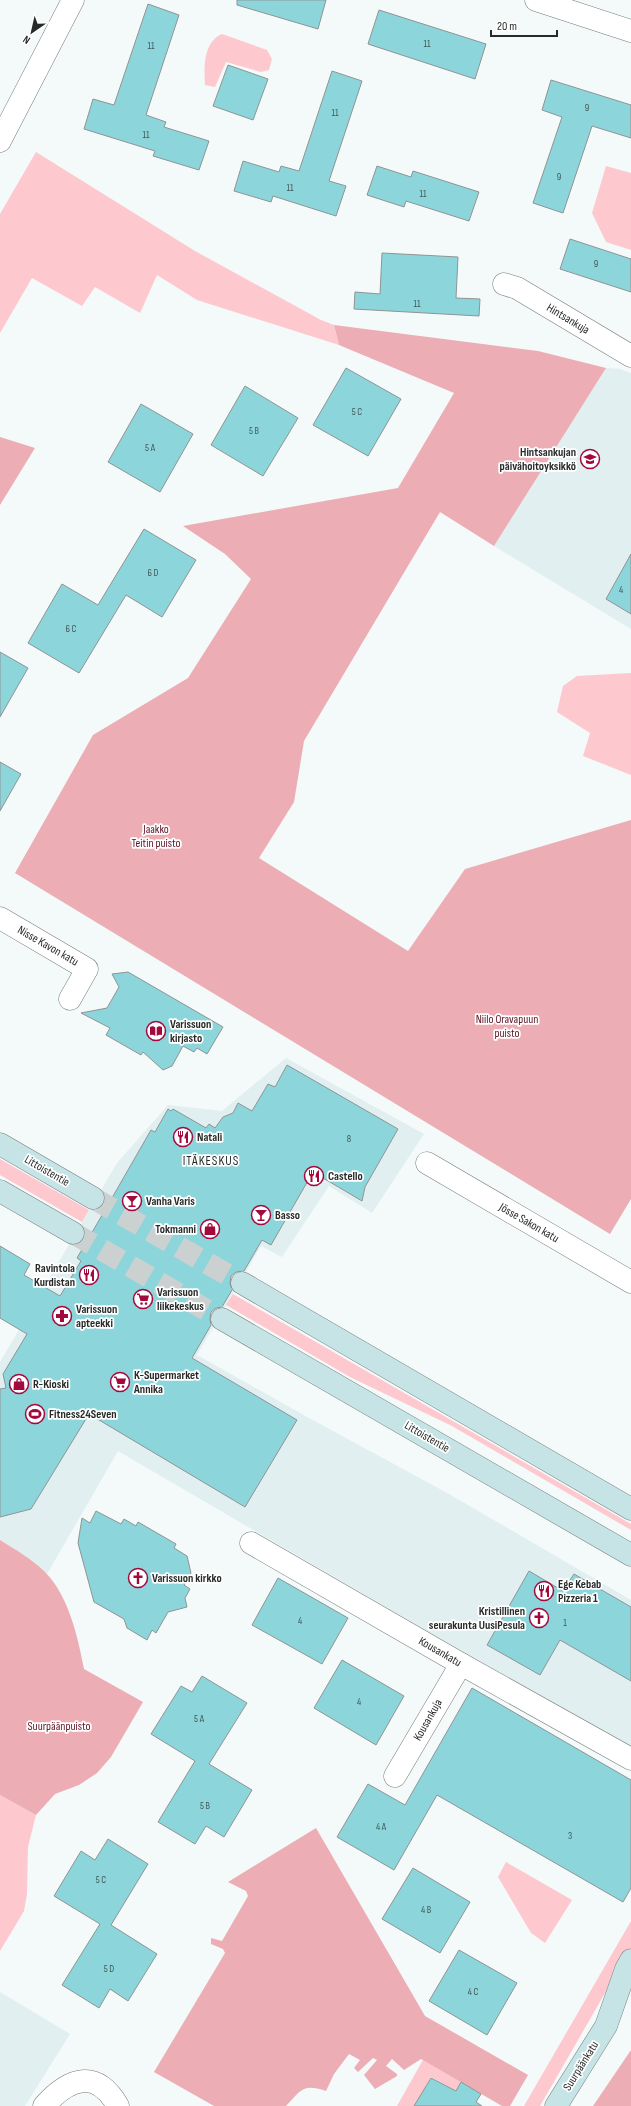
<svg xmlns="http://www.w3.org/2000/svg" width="631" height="2106" font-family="'Sofia Sans Condensed',sans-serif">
<rect width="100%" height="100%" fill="#f4f9f9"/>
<g fill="#e1eff0">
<path d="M606 368 620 369 631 373V629L494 546Z"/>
<path d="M286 1058 424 1134 372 1213 329 1186 282 1257 261 1246 197 1355 309 1418 449 1494 631 1600V1750L118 1451 47 1574 33 1561 0 1540V1362L117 1163 168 1105 222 1111Z"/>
<path d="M0 1992 70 2034 25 2106H0Z"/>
</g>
<g fill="#fdc9ce">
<path d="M222 34 267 50 272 59 269 70 261 72 226 62 215 87 205 85C204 68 203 42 222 34Z"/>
<path d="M36 152 195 251 321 320 334 325 339 345 197 300 157 275 140 313 95 287 82 306 32 278 0 333V214Z"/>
<path d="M606 166 631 173V250L606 242 592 213Z"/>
<path d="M631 673V775L583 756 590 733 557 712 563 686 577 676Z"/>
<path d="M0 1159 89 1210 82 1222 0 1175Z"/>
<path d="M233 1294 631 1524V1530L452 1426 350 1377 226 1305Z"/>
<path d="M0 1795 36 1815 28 1847 27 1894 24 1911 0 1951Z"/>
<path d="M506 1862 572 1900 545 1943 531 1933 498 1877Z"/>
<path d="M631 1921V1948L540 2106H524Z"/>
<path d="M423 2060 461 2082 456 2091 431 2077 425 2087 431 2091 414 2106H397Z"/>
</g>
<g fill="#ecaeb4">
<path d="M334 325 538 351 606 368 494 546 440 512 304 741 294 802 259 858 408 951 465 869 631 820V1199L610 1234 15 873 93 735 188 678 251 579 225 554 183 526 398 488 454 393 339 345Z"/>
<path d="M0 437 35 448 0 505Z"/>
<path d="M0 1540C16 1550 32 1559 45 1572 69 1596 78 1638 84 1669L143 1702 111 1757 97 1773 79 1785 55 1794 36 1815 0 1795Z"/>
<path d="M316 1828 425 2016 528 2075 510 2106H502L421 2059 404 2070 392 2059 386 2066 397 2074V2076L375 2089 364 2075 377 2060 373 2058 358 2072 354 2068 360 2060 349 2054 334 2074 326 2091C303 2083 301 2090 286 2106H214L154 2072 225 1953 223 1949 211 1944V1938L222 1941 248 1896 246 1891 228 1882Z"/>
<path d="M631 2050V2106H593Z"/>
</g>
<g fill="#8cd6db" stroke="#8f9494">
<path d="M237 0H326L318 29 237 5Z"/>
<path d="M148 4 179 15 146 115 166 122 164 127 209 141 199 170 153 156 155 151 84 129 93 99 114 105Z"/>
<path d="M379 10 486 44 475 79 368 44Z"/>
<path d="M228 65 268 79 253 120 213 106Z"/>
<path d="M332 71 362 81 329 181 346 186 336 216 273 196 271 202 234 191 243 161 279 172 281 166 299 171Z"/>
<path d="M551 80 631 105V138L592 126 563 213 533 203 562 117 542 110Z"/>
<path d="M377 166 411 177 413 171 479 192 469 221 406 201 404 207 367 195Z"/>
<path d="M570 239 631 259V292L560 269Z"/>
<path d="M382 253 458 257 456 298 480 299 479 316 354 309 355 292 380 294Z"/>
<path d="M346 368 401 399 368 456 313 425Z"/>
<path d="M245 386 298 418 263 476 211 445Z"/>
<path d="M141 404 193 434 160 492 108 462Z"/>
<path d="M144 529 196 560 162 617 126 595 79 673 28 643 62 584 98 605Z"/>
<path d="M631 554V614L606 599Z"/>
<path d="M0 652 28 668 0 717Z"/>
<path d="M0 762 21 774 0 811Z"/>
<path d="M128 972 223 1027 207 1054 197 1048 194 1052 183 1046 172 1066 163 1070 143 1052 141 1055 106 1035 110 1028 81 1013 107 1008 119 987 112 974Z"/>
<path d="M287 1065 398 1129 365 1187 362 1201 313 1172 271 1245 262 1240 244 1271 236 1272 231 1276 230 1283 232 1290 222 1307 216 1308 211 1312 210 1319 211 1325 192 1358 297 1420 245 1507 89 1414 31 1509 0 1517V1389L6 1388 3 1374 27 1334 0 1318V1246L30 1264 24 1275 60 1296 81 1261 77 1258 101 1217 151 1130 155 1132 168 1109 171 1111 173 1109 206 1128 209 1124 215 1128 223 1117 233 1113 238 1103 252 1111 268 1084 275 1087Z"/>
<path d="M96 1511 121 1524 124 1519 136 1526 138 1522 176 1544 174 1548 187 1556 191 1573 184 1585 190 1589 185 1598 187 1607 168 1612 156 1633 152 1630 147 1640 127 1628 124 1619 94 1602 78 1543 82 1518 90 1523Z"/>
<path d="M529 1571 563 1591 574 1574 631 1607V1681L560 1640 540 1675 487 1645Z"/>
<path d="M278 1578 348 1618 322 1664 252 1625Z"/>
<path d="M342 1660 404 1696 376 1745 314 1708Z"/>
<path d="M202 1676 247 1703 209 1764 252 1790 224 1837 206 1826 195 1844 158 1822 195 1761 151 1734 181 1686 192 1692Z"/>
<path d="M472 1688 631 1780V1888L623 1902 437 1795 394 1870 337 1837 368 1784 405 1805Z"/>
<path d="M108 1839 148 1864 111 1925 157 1954 128 2001 110 1989 99 2008 62 1985 100 1924 54 1896 81 1851 95 1860Z"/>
<path d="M413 1868 470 1902 440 1953 382 1919Z"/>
<path d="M459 1950 517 1983 487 2035 429 2001Z"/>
<path d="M431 2078 456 2091 461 2082 481 2094 476 2102 482 2106H414Z"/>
</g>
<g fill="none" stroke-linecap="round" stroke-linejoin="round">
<g stroke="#cbd0d0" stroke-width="22" stroke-dasharray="22 11" stroke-linecap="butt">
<path d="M93 1198 242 1283"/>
<path d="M73 1233 222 1319"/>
</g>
<defs>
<g id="street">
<path d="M536 0 631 31"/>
<path d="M0 141 73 0"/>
<path d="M504 284 517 288 631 356"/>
<path d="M0 918 87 969 70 999"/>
<path d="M427 1163 631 1282"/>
<path d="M251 1543 461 1664 631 1759"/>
<path d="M395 1776 461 1664"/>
<path d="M44 2106C69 2078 96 2068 118 2106"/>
</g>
<g id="secondary">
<path d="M0 1144 93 1198"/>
<path d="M0 1191 73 1233"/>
<path d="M242 1283 631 1509"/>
<path d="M222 1319 631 1555"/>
<path d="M556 2106 606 2026 626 1969 631 1960"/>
</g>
</defs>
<use href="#street" stroke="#787c7c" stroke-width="23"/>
<use href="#secondary" stroke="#787c7c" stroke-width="23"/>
<use href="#street" stroke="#fff" stroke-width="22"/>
<use href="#secondary" stroke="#c6e4e6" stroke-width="22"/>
</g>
<defs>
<symbol id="school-ring" viewBox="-11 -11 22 22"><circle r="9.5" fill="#fff" stroke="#a4093d" stroke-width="1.5"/><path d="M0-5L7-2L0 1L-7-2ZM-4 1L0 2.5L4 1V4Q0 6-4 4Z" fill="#a4093d"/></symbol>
<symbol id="library-ring" viewBox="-11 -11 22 22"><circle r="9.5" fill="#fff" stroke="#a4093d" stroke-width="1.5"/><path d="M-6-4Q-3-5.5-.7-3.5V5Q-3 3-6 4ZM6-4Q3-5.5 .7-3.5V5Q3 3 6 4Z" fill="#a4093d"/></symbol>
<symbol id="restaurant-ring" viewBox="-11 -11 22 22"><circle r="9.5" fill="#fff" stroke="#a4093d" stroke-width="1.5"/><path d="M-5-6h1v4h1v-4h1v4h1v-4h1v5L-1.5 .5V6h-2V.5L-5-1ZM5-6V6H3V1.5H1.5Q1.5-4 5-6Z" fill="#a4093d"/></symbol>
<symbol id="bar-ring" viewBox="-11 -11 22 22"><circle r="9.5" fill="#fff" stroke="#a4093d" stroke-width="1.5"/><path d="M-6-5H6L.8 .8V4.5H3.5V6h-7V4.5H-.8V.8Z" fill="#a4093d"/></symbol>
<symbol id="shop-ring" viewBox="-11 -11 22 22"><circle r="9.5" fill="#fff" stroke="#a4093d" stroke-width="1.5"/><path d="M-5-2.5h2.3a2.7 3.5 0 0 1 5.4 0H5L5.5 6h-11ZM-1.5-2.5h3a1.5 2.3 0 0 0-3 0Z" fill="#a4093d"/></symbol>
<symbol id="supermarket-ring" viewBox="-11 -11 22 22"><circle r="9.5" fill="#fff" stroke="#a4093d" stroke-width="1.5"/><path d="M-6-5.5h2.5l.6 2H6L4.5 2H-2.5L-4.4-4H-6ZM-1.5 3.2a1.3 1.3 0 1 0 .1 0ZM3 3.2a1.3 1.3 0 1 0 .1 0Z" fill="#a4093d"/></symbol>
<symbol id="pharmacy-ring" viewBox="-11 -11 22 22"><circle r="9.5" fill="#fff" stroke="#a4093d" stroke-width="1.5"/><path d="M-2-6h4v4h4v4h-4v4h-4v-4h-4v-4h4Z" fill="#a4093d"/></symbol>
<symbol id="stadium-ring" viewBox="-11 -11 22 22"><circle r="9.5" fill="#fff" stroke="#a4093d" stroke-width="1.5"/><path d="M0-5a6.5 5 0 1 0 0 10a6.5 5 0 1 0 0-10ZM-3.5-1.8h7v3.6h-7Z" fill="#a4093d"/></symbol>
<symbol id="church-ring" viewBox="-11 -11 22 22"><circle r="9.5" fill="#fff" stroke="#a4093d" stroke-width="1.5"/><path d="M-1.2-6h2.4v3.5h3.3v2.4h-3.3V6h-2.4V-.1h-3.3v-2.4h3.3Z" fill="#a4093d"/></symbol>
</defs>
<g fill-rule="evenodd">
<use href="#school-ring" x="579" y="448" width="22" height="22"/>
<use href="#library-ring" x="145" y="1020" width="22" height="22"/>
<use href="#restaurant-ring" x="172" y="1126" width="22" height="22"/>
<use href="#restaurant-ring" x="303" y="1165" width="22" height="22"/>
<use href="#bar-ring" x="121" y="1190" width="22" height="22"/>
<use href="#bar-ring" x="250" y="1204" width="22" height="22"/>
<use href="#shop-ring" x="199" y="1218" width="22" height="22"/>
<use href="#restaurant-ring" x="78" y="1264" width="22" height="22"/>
<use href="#supermarket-ring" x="132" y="1288" width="22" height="22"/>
<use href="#pharmacy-ring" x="51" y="1305" width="22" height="22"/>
<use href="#supermarket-ring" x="109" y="1371" width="22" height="22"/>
<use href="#shop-ring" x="8" y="1373" width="22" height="22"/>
<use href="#stadium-ring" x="24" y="1403" width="22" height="22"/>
<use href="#church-ring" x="127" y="1567" width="22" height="22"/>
<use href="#restaurant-ring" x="533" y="1580" width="22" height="22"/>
<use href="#church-ring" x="528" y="1607" width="22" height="22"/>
</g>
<g text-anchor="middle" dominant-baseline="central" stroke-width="3.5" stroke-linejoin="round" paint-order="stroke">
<g font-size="10" fill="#415556">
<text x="427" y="44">11</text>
<text x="151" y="46">11</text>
<text x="587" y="108">9</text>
<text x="335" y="113">11</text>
<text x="146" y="135">11</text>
<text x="559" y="177">9</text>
<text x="290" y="188">11</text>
<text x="423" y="194">11</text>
<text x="596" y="264">9</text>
<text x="417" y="304">11</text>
<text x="357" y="412">5 C</text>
<text x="254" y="431">5 B</text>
<text x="150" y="448">5 A</text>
<text x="153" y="573">6 D</text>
<text x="621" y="590">4</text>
<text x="71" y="629">6 C</text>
<text x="349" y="1139">8</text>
<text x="300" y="1621">4</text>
<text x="565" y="1623">1</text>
<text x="359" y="1702">4</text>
<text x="199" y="1719">5 A</text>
<text x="205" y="1806">5 B</text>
<text x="381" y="1827">4 A</text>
<text x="570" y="1836">3</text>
<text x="101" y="1880">5 C</text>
<text x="426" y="1910">4 B</text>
<text x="109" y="1969">5 D</text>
<text x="473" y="1992">4 C</text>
</g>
<g font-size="12" fill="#282a2a" stroke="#fff">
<text transform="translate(568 319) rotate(31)">Hintsankuja</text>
<text transform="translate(48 946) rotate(30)">Nisse Kavon katu</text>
<text transform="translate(47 1171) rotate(30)">Littoistentie</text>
<text transform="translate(529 1223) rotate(30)">Jösse Sakon katu</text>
<text transform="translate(427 1437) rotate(30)">Littoistentie</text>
<text transform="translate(440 1652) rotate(30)">Kousankatu</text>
<text transform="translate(428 1720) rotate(-60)">Kousankuja</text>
<text transform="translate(581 2066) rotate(-58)">Suurpäänkatu</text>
</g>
<g font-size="12" font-weight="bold" fill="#282a2a" stroke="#fff" text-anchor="start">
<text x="576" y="452" text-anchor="end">Hintsankujan<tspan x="576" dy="14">päivähoitoyksikkö</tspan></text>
<text x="170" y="1024">Varissuon<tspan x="170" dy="14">kirjasto</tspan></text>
<text x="197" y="1137">Natali</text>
<text x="328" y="1176">Castello</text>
<text x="146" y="1201">Vanha Varis</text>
<text x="275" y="1215">Basso</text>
<text x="196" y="1229" text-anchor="end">Tokmanni</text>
<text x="75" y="1268" text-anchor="end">Ravintola<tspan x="75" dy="14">Kurdistan</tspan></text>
<text x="157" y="1292">Varissuon<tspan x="157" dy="14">liikekeskus</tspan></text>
<text x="76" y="1309">Varissuon<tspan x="76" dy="14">apteekki</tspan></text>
<text x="134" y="1375">K-Supermarket<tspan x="134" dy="14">Annika</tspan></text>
<text x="33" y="1384">R-Kioski</text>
<text x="49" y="1414">Fitness24Seven</text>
<text x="152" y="1578">Varissuon kirkko</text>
<text x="558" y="1584">Ege Kebab<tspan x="558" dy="14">Pizzeria 1</tspan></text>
<text x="525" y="1611" text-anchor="end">Kristillinen<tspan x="525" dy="14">seurakunta UusiPesula</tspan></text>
</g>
<g font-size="12" fill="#5c1425" stroke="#fff">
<text x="156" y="829">Jaakko<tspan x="156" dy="14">Teitin puisto</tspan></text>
<text x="507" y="1019">Niilo Oravapuun<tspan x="507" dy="14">puisto</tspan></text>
<text x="59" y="1726">Suurpäänpuisto</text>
</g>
<g font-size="13" letter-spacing="1" fill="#282a2a" stroke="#fff">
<text x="211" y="1161">ITÄKESKUS</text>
</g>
</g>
<g transform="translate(32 32) rotate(214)" stroke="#ffffff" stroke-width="3" paint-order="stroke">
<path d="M0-3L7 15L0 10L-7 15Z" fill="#282a2a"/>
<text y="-6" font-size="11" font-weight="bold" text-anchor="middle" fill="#282a2a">N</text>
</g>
<path d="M491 30v6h66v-6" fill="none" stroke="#282a2a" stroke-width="2"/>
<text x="497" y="30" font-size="12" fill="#282a2a" stroke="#ffffff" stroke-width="3" paint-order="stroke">20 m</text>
</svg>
